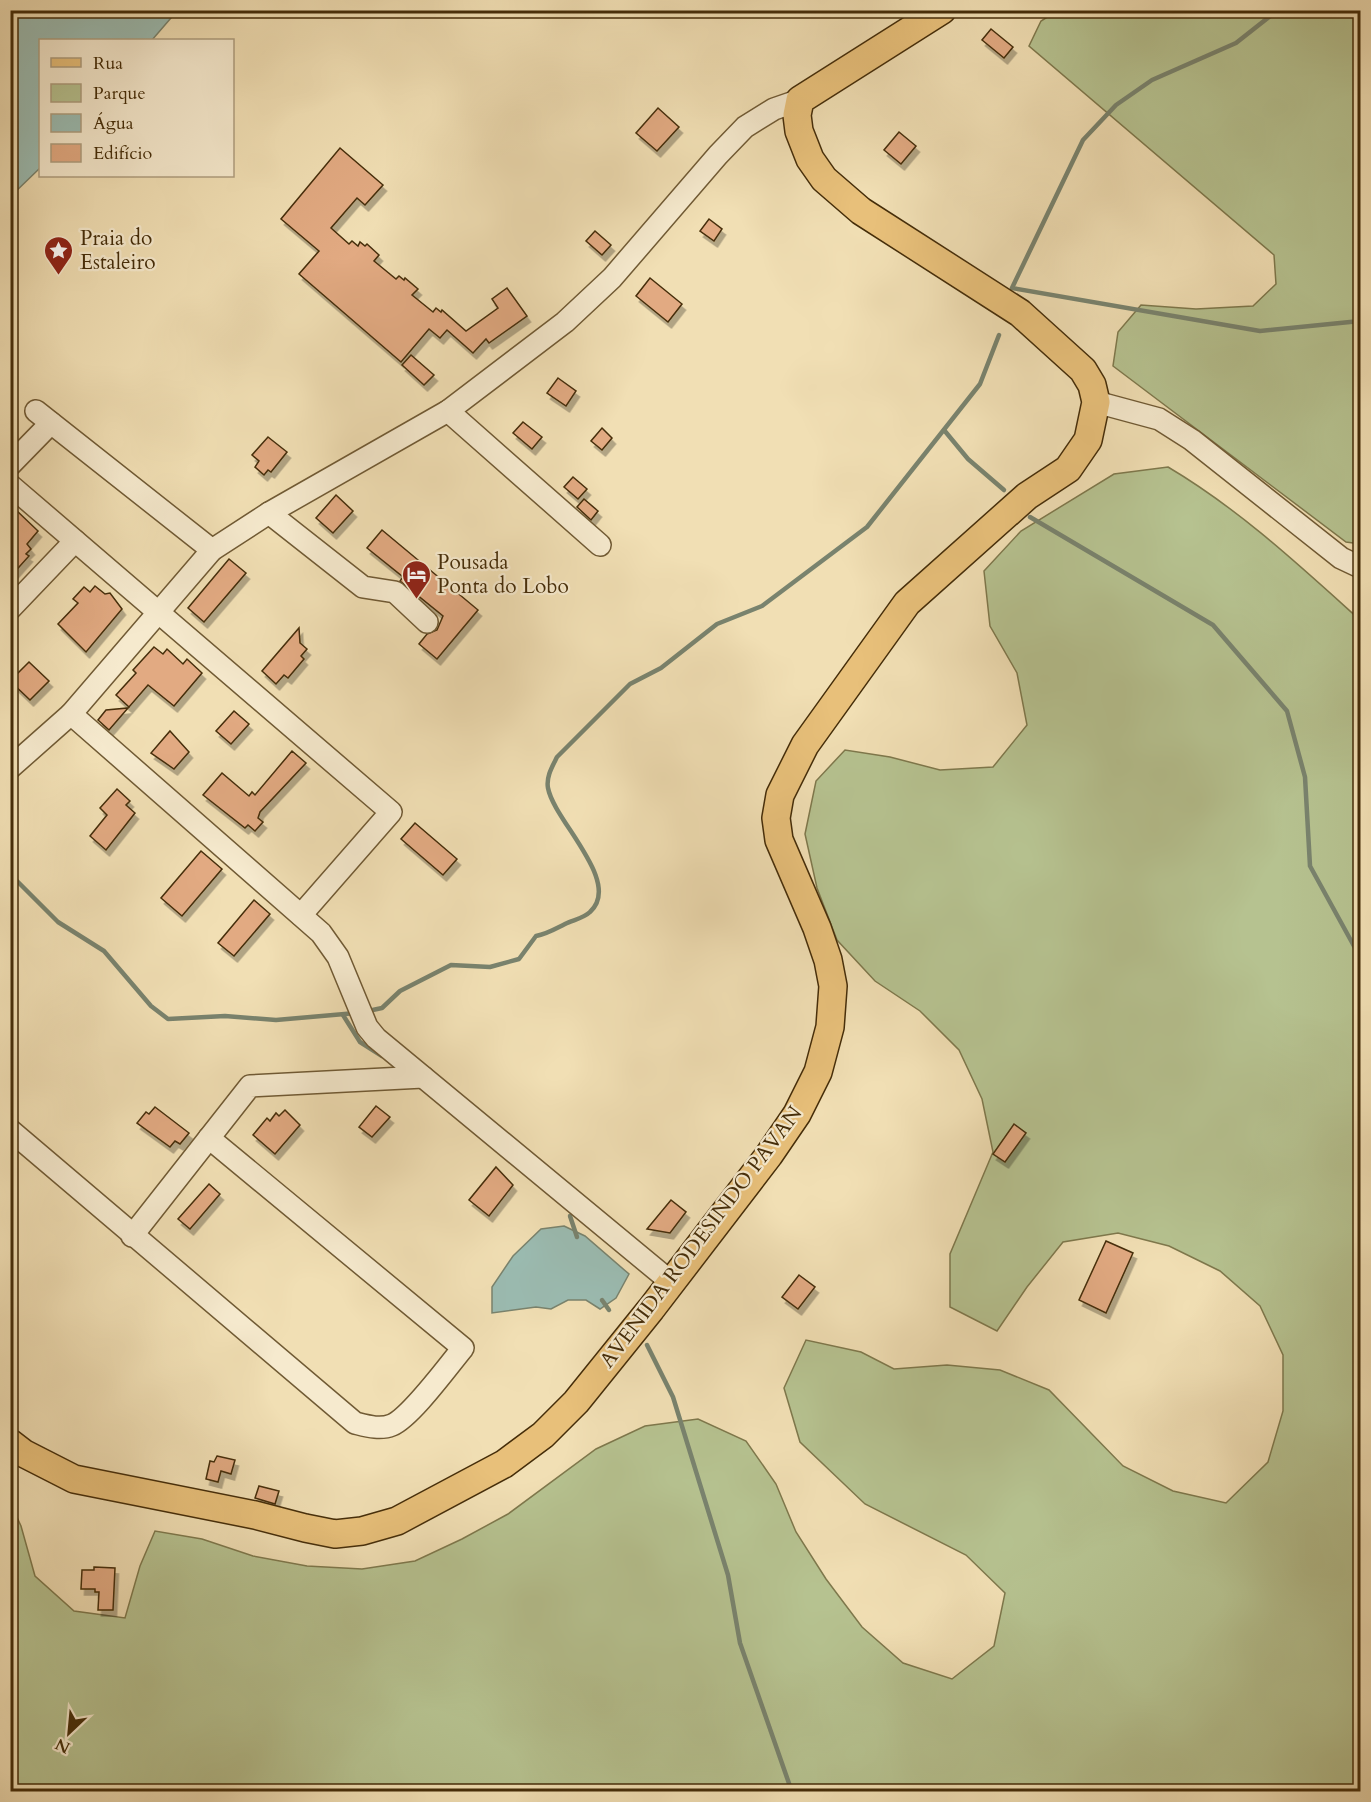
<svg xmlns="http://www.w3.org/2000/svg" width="1371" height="1802" font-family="Cardo,serif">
<defs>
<filter id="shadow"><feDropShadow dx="3.5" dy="6" stdDeviation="0" flood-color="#0004"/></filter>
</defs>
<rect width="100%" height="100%" fill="#f1dfb4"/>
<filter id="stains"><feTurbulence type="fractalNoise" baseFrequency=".00333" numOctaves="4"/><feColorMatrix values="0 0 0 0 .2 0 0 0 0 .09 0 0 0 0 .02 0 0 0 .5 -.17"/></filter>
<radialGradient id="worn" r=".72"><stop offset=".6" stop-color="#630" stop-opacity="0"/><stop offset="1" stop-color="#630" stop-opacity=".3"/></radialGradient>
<g fill="#b6c290" stroke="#7e784c" stroke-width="1.5">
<path d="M1057 11H1360V544L1346 542 1113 366 1118 332 1141 305 1196 309 1253 306 1276 284 1274 255 1029 46 1041 21Z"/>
<path d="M1168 467C1239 509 1299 565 1360 620V1791H11L10 1502 21 1526 35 1576 74 1611 125 1618 140 1566 155 1531 202 1539 253 1556 307 1566 362 1569 415 1561 462 1539 508 1514 596 1449 645 1426 698 1419 746 1441 776 1484 796 1532 826 1579 862 1627 903 1663 952 1679 994 1646 1005 1593 966 1555 865 1504 800 1442 784 1388 806 1340 861 1352 894 1369 947 1365 1000 1370 1049 1390 1123 1466 1173 1491 1226 1503 1268 1462 1283 1411V1355L1260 1306 1220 1271 1169 1246 1118 1233 1063 1242 1027 1287 997 1331 950 1307V1254L993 1152 982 1099 959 1050 920 1011 875 981 837 940 817 888 805 834 816 781 845 750 890 757 940 770 993 767 1027 725 1017 673 990 626 984 571 1021 531 1114 474Z"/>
</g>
<g fill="#9bbcb2" stroke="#79836e" stroke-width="1.5">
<path d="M11 10 177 11 152 40H40V168L11 196Z"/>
<path d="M564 1226 585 1236 629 1274 616 1298 600 1309 586 1300H568L551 1309 536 1307 492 1313V1287L513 1256 541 1229Z"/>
</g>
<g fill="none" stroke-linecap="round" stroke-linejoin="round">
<g stroke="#79836e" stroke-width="4.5">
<path d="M1278 10 1236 43 1152 80 1116 105 1083 140 1012 288 1260 331 1360 321"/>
<path d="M944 430 968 459 1004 490"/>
<path d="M1030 517 1213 625 1287 711 1305 777 1310 866 1360 957"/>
<path d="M10 874 58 922 104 951 151 1006 168 1019 225 1016 276 1020 356 1013"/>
<path d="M368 1011 382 1008 400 991 451 965 490 967 519 959 536 936C547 934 555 929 565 924 573 920 584 918 590 912 623 882 554 821 548 788 546 777 552 767 557 757L630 684 661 668 717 624 762 606 867 527 980 384 999 335"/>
<path d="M343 1015 360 1042 382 1056"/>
<path d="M570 1216 577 1237"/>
<path d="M602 1300 609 1310"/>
<path d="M647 1345 673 1397 728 1575 740 1643 792 1792"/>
</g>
</g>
<g fill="#e2aa82" stroke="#452d09" stroke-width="1.5" filter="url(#shadow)">
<path d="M991 29 1013 47 1004 58 982 40Z"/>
<path d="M658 108 679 127 657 151 636 133Z"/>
<path d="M899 132 916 146 901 164 884 150Z"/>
<path d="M340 148 383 185 365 205 357 198 331 228 349 244 352 241 358 246 360 242 365 246 367 244 379 255 374 261 396 279 399 276 404 280 405 278 418 289 412 295 433 312 436 308 441 312 442 310 466 331 498 308 492 299 507 288 527 316 489 343 486 339 473 353 447 330 440 338 429 329 401 362 299 274 319 251 281 219Z"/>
<path d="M709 219 722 229 714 241 700 231Z"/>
<path d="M595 231 611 245 602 255 586 241Z"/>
<path d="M650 278 682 304 668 322 636 296Z"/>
<path d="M411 355 434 375 424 385 402 365Z"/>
<path d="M558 378 576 391 566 406 547 393Z"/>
<path d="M523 422 542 437 532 449 513 433Z"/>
<path d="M602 428 612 438 602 450 591 441Z"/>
<path d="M268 437 287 452 271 472 268 470 264 475 255 467 259 461 252 455Z"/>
<path d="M573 477 587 489 578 499 564 487Z"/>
<path d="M336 495 353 511 333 533 316 518Z"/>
<path d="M584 499 598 511 591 520 577 507Z"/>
<path d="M16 510 38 531 27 544 31 549 26 554 29 556 10 577V538L17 530 10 524V517Z"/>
<path d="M382 530 478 610 437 659 419 644 427 634 437 630 443 616 400 581 403 577 367 548Z"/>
<path d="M229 559 246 573 204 622 188 608Z"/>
<path d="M95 586 105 594 110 593 122 609 86 652 58 624 78 603 73 599 84 587 90 592Z"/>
<path d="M299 628 300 643 307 649 301 656 304 659 288 678 284 675 276 684 262 671Z"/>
<path d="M154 647 163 654 167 649 183 664 187 659 202 673 174 706 148 685 129 707 116 695 136 673 133 670Z"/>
<path d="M29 662 49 681 30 700 10 681Z"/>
<path d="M128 708 109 730 98 720 106 710Z"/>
<path d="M234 711 249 724 231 744 216 731Z"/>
<path d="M170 731 189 752 174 769 151 753Z"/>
<path d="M292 751 306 763 260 812 258 818 263 822 255 831 248 825 245 828 203 795 222 773 249 796 252 792 255 795Z"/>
<path d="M117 789 130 801 126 805 135 813 106 850 90 836 107 815 100 808Z"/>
<path d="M415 823 457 859 443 875 401 839Z"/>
<path d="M201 851 222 869 182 916 161 898Z"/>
<path d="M254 900 270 914 234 956 218 943Z"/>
<path d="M376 1106 390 1117 372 1137 359 1127Z"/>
<path d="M155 1107 189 1133 180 1144 175 1141 170 1147 137 1123 146 1112 149 1114Z"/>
<path d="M285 1110 300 1125 275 1154 253 1135 267 1118 270 1121 276 1113 279 1116Z"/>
<path d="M1014 1124 1026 1133 1005 1162 993 1154Z"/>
<path d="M496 1167 513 1185 489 1216 469 1200Z"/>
<path d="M209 1184 220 1194 190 1229 178 1219Z"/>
<path d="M671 1200 686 1212 670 1233 647 1229Z"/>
<path d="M1106 1241 1133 1253 1106 1313 1079 1300Z"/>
<path d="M799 1275 815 1287 798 1309 782 1297Z"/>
<path d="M217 1456 235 1460 231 1474 221 1471 218 1482 206 1479 210 1461 214 1462Z"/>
<path d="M259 1486 279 1491 275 1504 255 1498Z"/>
<path d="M94 1567 115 1568 113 1610H98L99 1592H95V1589H81L82 1570H94Z"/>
</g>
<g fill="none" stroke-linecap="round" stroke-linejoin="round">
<defs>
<g id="minor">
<path d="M1096 402 1159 419 1192 440 1341 558 1360 567"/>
<path d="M36 411 212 550"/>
<path d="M448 411 600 545"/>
<path d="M10 465 51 423"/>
<path d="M10 485 391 812 301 915"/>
<path d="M269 513 363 587 395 592 427 622"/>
<path d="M10 609 75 541"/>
<path d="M71 714 321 933 338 957 367 1027 376 1038 671 1282"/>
<path d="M10 768 71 714 212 550 269 513 448 411 565 322 612 278 718 155 745 127 774 109 800 100"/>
<path d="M10 1130 355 1423C367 1426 380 1430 392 1425 411 1417 448 1366 463 1348L209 1138"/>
<path d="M132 1236 250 1086 423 1077"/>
</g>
<path id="major" d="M10 1443 23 1453 74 1479 255 1515 305 1528 335 1534 362 1531 397 1521 504 1464 543 1435 576 1402 651 1309 769 1155 797 1114 818 1072 830 1027 833 986 828 960 817 928 779 840 776 818 780 795 805 745 907 603 1027 496 1068 469 1088 440 1096 402 1092 385 1083 370 1020 313 861 211 824 179 810 159 799 131 797 115 800 100 942 10"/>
</defs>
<use href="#minor" stroke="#705a34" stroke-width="24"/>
<use href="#major" stroke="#452d09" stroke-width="30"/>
<use href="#minor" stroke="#f6eace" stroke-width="21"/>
<use href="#major" stroke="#e8c07a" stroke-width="27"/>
</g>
<defs>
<symbol id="sight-pin" viewBox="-11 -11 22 30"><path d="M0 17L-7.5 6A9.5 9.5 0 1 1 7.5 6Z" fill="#8f2418" stroke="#f6eace"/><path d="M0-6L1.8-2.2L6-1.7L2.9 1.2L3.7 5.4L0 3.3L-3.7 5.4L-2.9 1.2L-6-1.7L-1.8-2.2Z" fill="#fff"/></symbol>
<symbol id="hotel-pin" viewBox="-11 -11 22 30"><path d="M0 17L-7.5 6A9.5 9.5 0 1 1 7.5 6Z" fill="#8f2418" stroke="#f6eace"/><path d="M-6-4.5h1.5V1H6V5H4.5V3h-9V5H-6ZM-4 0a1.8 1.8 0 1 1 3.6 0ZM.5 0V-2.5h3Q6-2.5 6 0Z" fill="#fff"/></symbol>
</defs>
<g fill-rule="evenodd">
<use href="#sight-pin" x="42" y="234" width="33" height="45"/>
<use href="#hotel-pin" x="400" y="558" width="33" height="45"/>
</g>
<g text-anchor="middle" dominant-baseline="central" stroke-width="4.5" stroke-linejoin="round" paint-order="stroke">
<g font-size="21" fill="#452d09" stroke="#f6eace" text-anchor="start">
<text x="80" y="238">Praia do<tspan x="80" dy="24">Estaleiro</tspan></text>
<text x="437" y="562">Pousada<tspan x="437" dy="24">Ponta do Lobo</tspan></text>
</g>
<g font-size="21" fill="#452d09" stroke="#f6eace">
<text transform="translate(701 1237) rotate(-53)">AVENIDA RODESINDO PAVAN</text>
</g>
</g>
<rect width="1371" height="1802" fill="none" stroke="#f1dfb4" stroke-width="36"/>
<rect x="12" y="12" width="1347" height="1778" fill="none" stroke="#452d09" stroke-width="3"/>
<rect x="18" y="18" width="1335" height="1766" fill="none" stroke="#452d09" stroke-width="1.5"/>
<rect x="39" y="39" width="195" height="138" fill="#f6eace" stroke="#af9e7f" stroke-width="1.5"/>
<rect x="51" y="58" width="30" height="9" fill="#e8c07a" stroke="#af9e7f" stroke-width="1.5"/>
<text x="93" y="69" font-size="18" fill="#452d09">Rua</text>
<rect x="51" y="84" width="30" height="18" fill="#b6c290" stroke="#af9e7f" stroke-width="1.5"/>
<text x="93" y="99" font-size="18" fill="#452d09">Parque</text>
<rect x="51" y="114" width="30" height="18" fill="#9bbcb2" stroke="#af9e7f" stroke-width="1.5"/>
<text x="93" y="129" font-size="18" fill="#452d09">Água</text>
<rect x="51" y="144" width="30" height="18" fill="#e2aa82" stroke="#af9e7f" stroke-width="1.5"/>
<text x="93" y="159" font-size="18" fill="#452d09">Edifício</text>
<g transform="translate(69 1733) rotate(206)" stroke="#f6eace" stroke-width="4.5" paint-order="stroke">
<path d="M0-4.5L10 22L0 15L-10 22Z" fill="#452d09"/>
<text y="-9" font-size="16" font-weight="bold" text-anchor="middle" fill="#452d09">N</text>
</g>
<rect width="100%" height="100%" filter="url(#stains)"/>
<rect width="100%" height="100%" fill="url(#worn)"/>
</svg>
